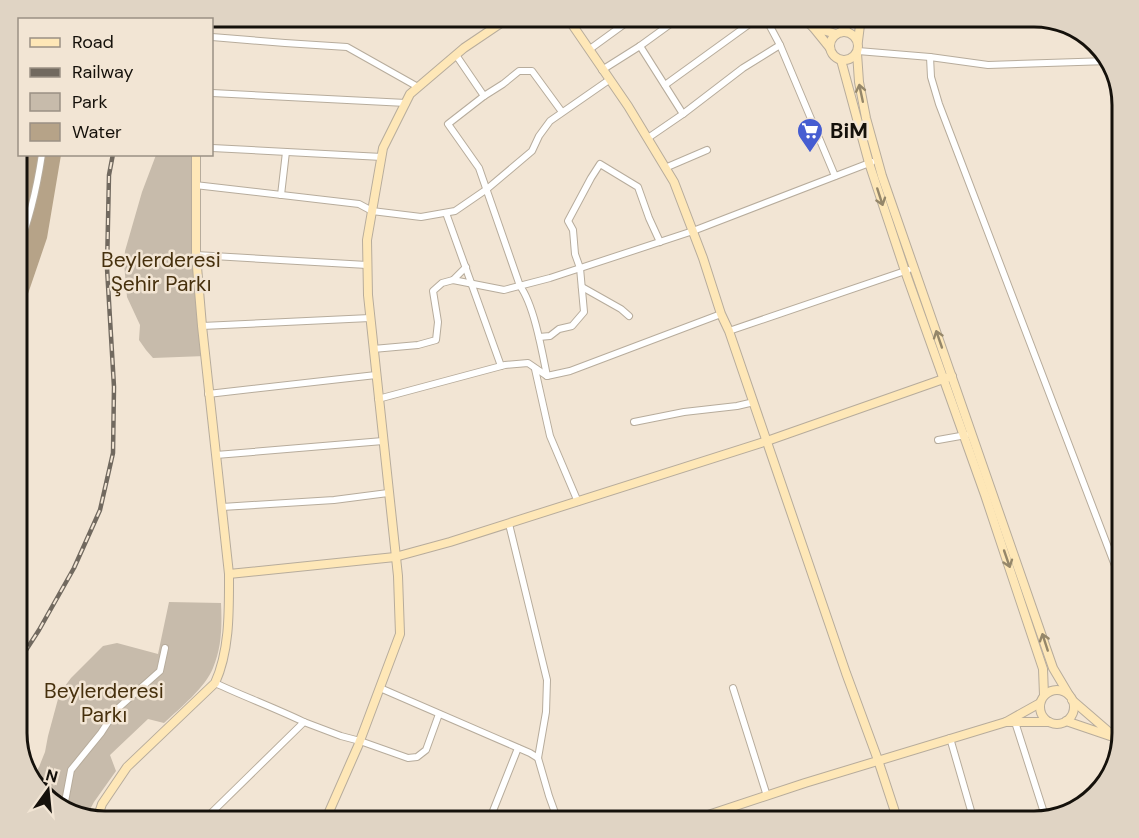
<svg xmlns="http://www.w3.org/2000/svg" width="1139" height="838" font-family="'DM Sans',sans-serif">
<rect width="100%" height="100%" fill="#f2e5d4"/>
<g fill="#c7bbab">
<path d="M156 155H196L205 356 153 358 146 350 139 340 140 325 127 297 124 263 125 251 142 192Z"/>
<path d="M169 602 221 603C222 625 222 647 213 668 205 688 180 708 164 723L148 719 110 755 116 771 94 802 87 815 51 803 31 779 39 767 45 752 48 736 58 699 62 690 71 678 103 646 117 643 158 654Z"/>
</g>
<path fill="#b6a388" d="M19 94 20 154 61 155 47 238 17 326V99Z"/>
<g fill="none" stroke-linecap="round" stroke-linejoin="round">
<defs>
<g id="street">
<path d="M616 17 622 25"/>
<path d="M765 17 780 45 835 176"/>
<path d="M212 37 285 43 347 47 418 87"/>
<path d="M640 46 683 114"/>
<path d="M590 49 634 17"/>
<path d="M858 51 930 57 988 65 1109 61"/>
<path d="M456 55 484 96 448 124 479 168 520 286C534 305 542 351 547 376"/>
<path d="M930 57 931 77 939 104 1122 584"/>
<path d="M602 70 640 46 680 17"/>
<path d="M665 85 759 17"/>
<path d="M212 93 406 103"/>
<path d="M484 96 503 84 519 71H532L562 112"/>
<path d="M648 138 683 114 743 68 780 45"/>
<path d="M212 148 382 157"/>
<path d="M665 168 707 150"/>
<path d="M195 185 359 204 372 211 421 217 455 211 487 189 532 151 539 136 550 121 609 80"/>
<path d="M281 195 286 152"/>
<path d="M446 213 501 366"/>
<path d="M17 250C30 220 37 187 42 154"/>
<path d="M196 255 367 265"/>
<path d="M453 280 466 267"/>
<path d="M582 287 621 309 629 316"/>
<path d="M202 326 370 318"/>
<path d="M729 331 908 270"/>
<path d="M539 337 550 336 559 329 572 326 584 312 580 268 575 254 573 230 568 221 591 178 600 164 638 187 649 218 660 242"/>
<path d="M373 349 418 345 436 340 438 322 433 291 442 283 453 280 504 290 550 278 693 231 872 162"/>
<path d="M535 369 550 436 578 502"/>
<path d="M208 394 376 375"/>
<path d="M378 399 505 365 528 363 547 376 570 371 721 314"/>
<path d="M634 422 684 412 737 406 754 402"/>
<path d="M938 440 966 435"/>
<path d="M216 455 383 441"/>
<path d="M222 507 334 500 388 493"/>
<path d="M509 524 547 680 546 712 538 758 549 796 558 821"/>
<path d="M215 683C245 697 275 708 304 722"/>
<path d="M380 688 530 753 538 758"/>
<path d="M733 688 767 796"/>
<path d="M1015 722 1046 819"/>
<path d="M950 738 974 821"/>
<path d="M64 807 71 770 101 733 116 710 160 671 165 648"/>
<path d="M730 808 735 821"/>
<path d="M203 821 304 722 341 736 360 741 408 758 417 757 426 750 439 714"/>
<path d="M489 821 518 748"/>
</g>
<g id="secondary">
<path d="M567 17 628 106 674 182 703 258 721 314 729 331 846 673 878 760 898 821"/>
<path d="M802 17 813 27"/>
<path d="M203 20V17"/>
<circle cx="844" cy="46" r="14"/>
<path d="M841 32 855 17"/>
<path d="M858 41 861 17"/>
<path d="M830 48 813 27 836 34"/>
<path d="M857 53 859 82 866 118 882 176 1053 668 1069 695"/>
<path d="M841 60 869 163 905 271 985 495 1043 669 1044 695"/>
<path d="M229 574 395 557 450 542 767 441 952 376"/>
<circle cx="1057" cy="707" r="17"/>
<path d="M1040 703 1006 722H1049"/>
<path d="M1066 721 1116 738 1072 700"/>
<path d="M97 819 102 804 127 767 215 683C230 650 229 610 229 574L202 326 196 255V154"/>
<path d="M325 821 358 746 400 634 398 576 368 295 367 240 383 148 410 94 464 48 510 17"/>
<path d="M690 821 805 783 1006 722"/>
</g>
</defs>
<use href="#street" stroke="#b7ac9c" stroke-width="8"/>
<use href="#secondary" stroke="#b7ac9c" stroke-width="10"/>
<use href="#street" stroke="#fff" stroke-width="6"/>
<use href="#secondary" stroke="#fee7b7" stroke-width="8"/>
<defs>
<g id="rail">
<path d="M138 20V17"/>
<path d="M17 664 39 630 74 568 100 510 113 453 114 387 107 268 109 175 113 154"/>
</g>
</defs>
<use href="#rail" stroke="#71695f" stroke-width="4.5"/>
<use href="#rail" stroke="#f2e5d4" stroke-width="2" stroke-dasharray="7" stroke-linecap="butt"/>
</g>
<defs><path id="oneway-shaft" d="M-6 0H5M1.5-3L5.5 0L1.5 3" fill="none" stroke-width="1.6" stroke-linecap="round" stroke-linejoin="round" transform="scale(1.5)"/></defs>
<g stroke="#95876a">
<use href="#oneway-shaft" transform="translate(861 93) rotate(-102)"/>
<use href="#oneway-shaft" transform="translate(880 197) rotate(72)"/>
<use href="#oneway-shaft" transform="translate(939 339) rotate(-109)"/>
<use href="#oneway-shaft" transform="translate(1007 559) rotate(71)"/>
<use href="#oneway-shaft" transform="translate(1045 642) rotate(-108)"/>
</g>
<defs>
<symbol id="supermarket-pin" viewBox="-11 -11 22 30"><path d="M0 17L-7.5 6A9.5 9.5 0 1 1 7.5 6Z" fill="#465dd1" stroke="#f2e5d4"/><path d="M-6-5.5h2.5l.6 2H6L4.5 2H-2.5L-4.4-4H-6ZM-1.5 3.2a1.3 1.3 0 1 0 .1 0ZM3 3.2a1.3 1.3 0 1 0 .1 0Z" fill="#fff"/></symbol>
</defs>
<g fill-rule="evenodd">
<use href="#supermarket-pin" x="795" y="116" width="30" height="40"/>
</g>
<g text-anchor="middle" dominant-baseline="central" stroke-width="5" stroke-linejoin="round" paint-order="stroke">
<g font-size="21" font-weight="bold" fill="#15110b" stroke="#f2e5d4" text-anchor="start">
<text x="830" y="131">BiM</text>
</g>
<g font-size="21" fill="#46300d" stroke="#f2e5d4">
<text x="161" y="260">Beylerderesi<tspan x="161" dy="24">Şehir Parkı</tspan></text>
<text x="104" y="691">Beylerderesi<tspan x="104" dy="24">Parkı</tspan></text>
</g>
</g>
<path d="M0 0H1139V838H0ZM105 27H1034A78 78 0 0 1 1112 105V733A78 78 0 0 1 1034 811H105A78 78 0 0 1 27 733V105A78 78 0 0 1 105 27Z" fill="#e0d4c4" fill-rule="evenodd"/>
<path fill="none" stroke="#15110b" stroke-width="3" d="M105 27H1034A78 78 0 0 1 1112 105V733A78 78 0 0 1 1034 811H105A78 78 0 0 1 27 733V105A78 78 0 0 1 105 27Z"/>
<rect x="18" y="18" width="195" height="138" fill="#f2e5d4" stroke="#9a9084" stroke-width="1.5"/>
<rect x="30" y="38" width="30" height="9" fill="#fee7b7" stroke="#9a9084" stroke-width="1.5"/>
<text x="72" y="48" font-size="18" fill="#15110b">Road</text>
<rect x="30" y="68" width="30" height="9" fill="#71695f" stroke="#9a9084" stroke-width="1.5"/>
<text x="72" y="78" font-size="18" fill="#15110b">Railway</text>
<rect x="30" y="93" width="30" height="18" fill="#c7bbab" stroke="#9a9084" stroke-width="1.5"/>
<text x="72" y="108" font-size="18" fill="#15110b">Park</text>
<rect x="30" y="123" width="30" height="18" fill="#b6a388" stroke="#9a9084" stroke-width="1.5"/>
<text x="72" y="138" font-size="18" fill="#15110b">Water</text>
<g transform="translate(48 790) rotate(15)" stroke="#f2e5d4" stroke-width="4.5" paint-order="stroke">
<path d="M0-4.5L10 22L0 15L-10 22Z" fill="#15110b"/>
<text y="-9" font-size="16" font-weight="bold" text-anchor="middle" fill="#15110b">N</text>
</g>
</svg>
